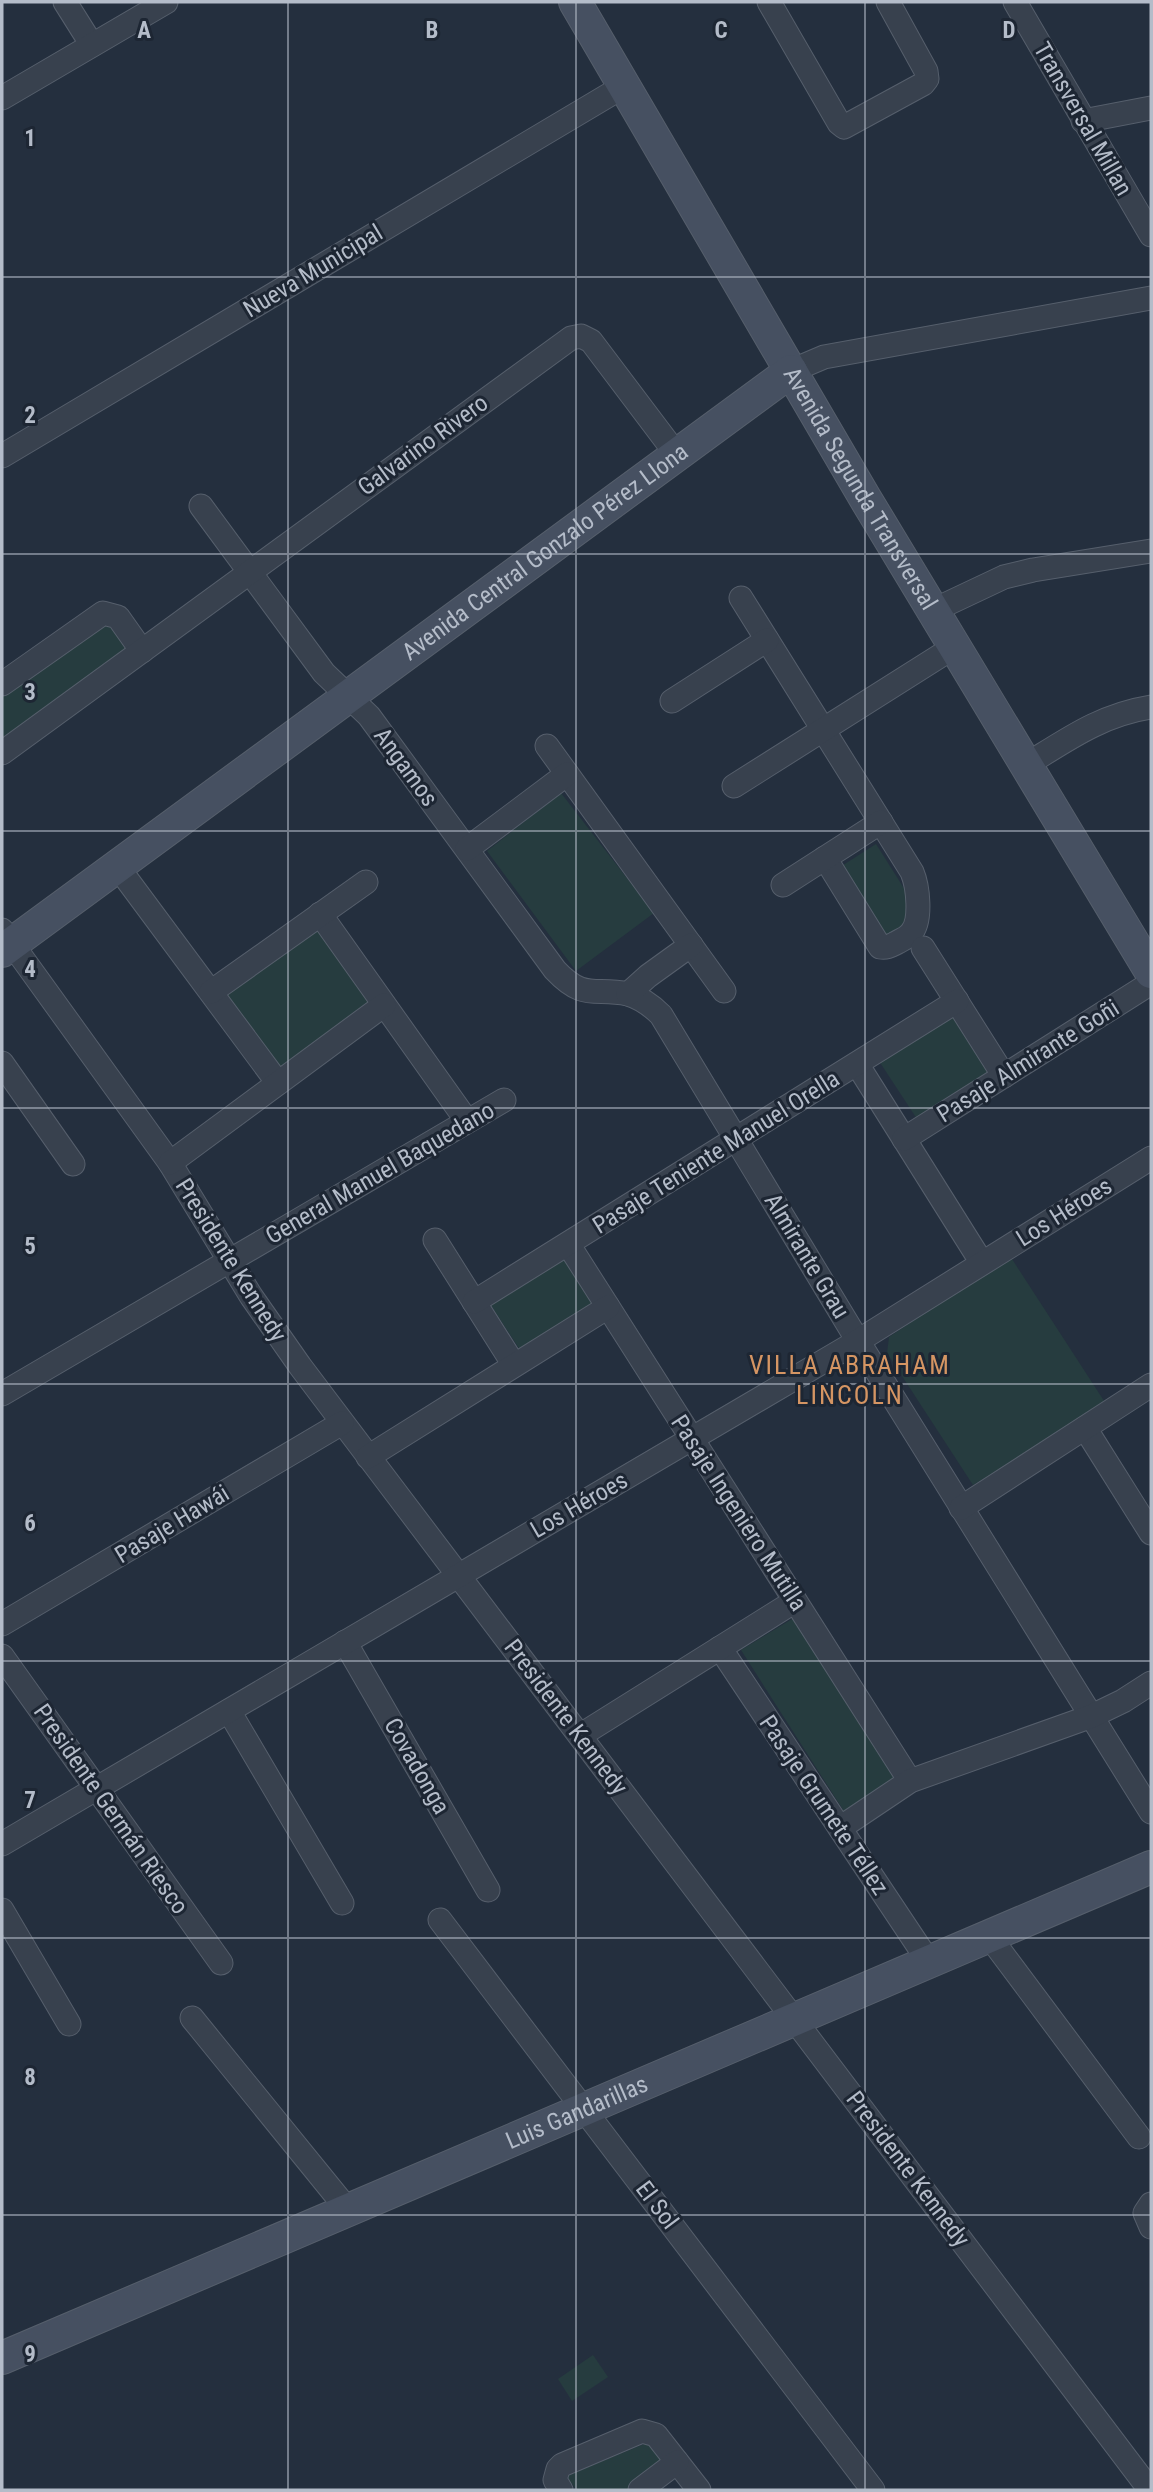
<svg xmlns="http://www.w3.org/2000/svg" width="1153" height="2492" font-family="'Roboto Condensed',sans-serif">
<rect width="100%" height="100%" fill="#242f3e"/>
<g fill="#263c3f">
<path d="M100 620 111 622 129 646 125 658 2 741V692Z"/>
<path d="M561 793 654 913 576 971 487 851Z"/>
<path d="M876 844 912 901 907 929 885 943 837 869Z"/>
<path d="M316 928 373 1009 281 1075 223 998Z"/>
<path d="M952 1013 993 1074 919 1122 879 1061Z"/>
<path d="M568 1254 602 1303 522 1353 490 1304Z"/>
<path d="M1010 1256 1108 1407 973 1485 887 1353 889 1337Z"/>
<path d="M797 1616 903 1776 847 1816 741 1650Z"/>
<path d="M593 2355 608 2377 572 2401 558 2379Z"/>
<path d="M654 2440 671 2462 632 2490H577L566 2476Z"/>
</g>
<g fill="none" stroke-linecap="round" stroke-linejoin="round">
<defs>
<g id="street">
<path d="M65 2 92 45"/>
<path d="M769 2 839 123 844 127 923 84 927 79 926 71 888 2"/>
<path d="M1015 2 1151 235"/>
<path d="M2 98 166 2"/>
<path d="M1083 121 1151 108"/>
<path d="M791 371 824 357 1151 298"/>
<path d="M2 456 624 86"/>
<path d="M201 506 324 673 369 716 555 970C584 1001 594 987 628 994 641 998 651 1005 661 1015L858 1341 1151 1812"/>
<path d="M741 598 912 872C918 886 922 921 911 933 907 938 901 940 896 943 890 946 887 948 880 947L825 858"/>
<path d="M932 611 1004 577 1033 570 1151 551"/>
<path d="M2 684 103 613 118 617 142 651"/>
<path d="M672 701 767 640"/>
<path d="M547 746 724 991"/>
<path d="M2 753 571 338 581 336 591 341 677 455"/>
<path d="M1026 765C1068 739 1101 715 1151 707"/>
<path d="M734 786 954 647"/>
<path d="M467 849 567 774"/>
<path d="M117 866 278 1083"/>
<path d="M783 885 881 822"/>
<path d="M320 914 467 1121"/>
<path d="M2 930 170 1163 251 1296 300 1366 1150 2490"/>
<path d="M923 948 1004 1076"/>
<path d="M211 992 366 882"/>
<path d="M628 994 648 976 691 945"/>
<path d="M2 1063 73 1164"/>
<path d="M857 1064 982 1263"/>
<path d="M904 1139 1151 983"/>
<path d="M170 1163 384 1005"/>
<path d="M435 1240 514 1365"/>
<path d="M568 1244 910 1781"/>
<path d="M474 1302 957 1001"/>
<path d="M2 1394 504 1100"/>
<path d="M1085 1428 1151 1533"/>
<path d="M368 1457 608 1307"/>
<path d="M961 1508 1151 1385"/>
<path d="M2 1624 342 1423"/>
<path d="M345 1642 488 1890"/>
<path d="M720 1648 929 1962"/>
<path d="M2 1656 221 1963"/>
<path d="M229 1711 342 1903"/>
<path d="M581 1735 795 1601"/>
<path d="M840 1828 910 1781 1092 1716 1123 1701 1151 1683"/>
<path d="M2 1844 858 1341 1151 1158"/>
<path d="M2 1910 69 2024"/>
<path d="M440 1920 873 2490"/>
<path d="M989 1936 1139 2137"/>
<path d="M192 2018 348 2210"/>
<path d="M1151 2204 1145 2213 1151 2227"/>
<path d="M561 2490 555 2480 558 2469 562 2465 642 2431 656 2435 699 2490"/>
<path d="M640 2490 677 2462"/>
</g>
<g id="secondary">
<path id="s1" d="M575 2 865 498 1151 972"/>
<path id="s2" d="M2 951 791 371"/>
<path id="s3" d="M2 2358 1151 1867"/>
</g>
</defs>
<use href="#street" stroke="#565f6c" stroke-width="25"/>
<use href="#secondary" stroke="#565f6c" stroke-width="34"/>
<use href="#street" stroke="#38414e" stroke-width="23"/>
<use href="#secondary" stroke="#465061" stroke-width="32"/>
</g>
<path fill="none" stroke="#b4bcc9" stroke-width="2" stroke-opacity="0.55" d="M288 2V2490M576 2V2490M865 2V2490M2 277H1151M2 554H1151M2 831H1151M2 1108H1151M2 1384H1151M2 1661H1151M2 1938H1151M2 2215H1151"/>
<g text-anchor="middle" dominant-baseline="central" stroke-width="6" stroke-linejoin="round" paint-order="stroke">
<g font-size="24" fill="#b4bcc9" stroke="#1d2633">
<text transform="translate(1083 119) rotate(60)">Transversal Millan</text>
<text transform="translate(313 271) rotate(-31)">Nueva Municipal</text>
<text transform="translate(423 445) rotate(-36)">Galvarino Rivero</text>
<text stroke="none"><textPath href="#s1" startOffset="564">Avenida Segunda Transversal</textPath></text>
<text stroke="none"><textPath href="#s2" startOffset="674">Avenida Central Gonzalo Pérez Llona</textPath></text>
<text transform="translate(406 767) rotate(54)">Angamos</text>
<text transform="translate(1028 1061) rotate(-32)">Pasaje Almirante Goñi</text>
<text transform="translate(716 1152) rotate(-32)">Pasaje Teniente Manuel Orella</text>
<text transform="translate(380 1173) rotate(-30)">General Manuel Baquedano</text>
<text transform="translate(1064 1212) rotate(-32)">Los Héroes</text>
<text transform="translate(807 1256) rotate(59)">Almirante Grau</text>
<text transform="translate(231 1260) rotate(58)">Presidente Kennedy</text>
<text transform="translate(579 1505) rotate(-30)">Los Héroes</text>
<text transform="translate(739 1513) rotate(57)">Pasaje Ingeniero Mutilla</text>
<text transform="translate(172 1524) rotate(-31)">Pasaje Hawái</text>
<text transform="translate(566 1717) rotate(53)">Presidente Kennedy</text>
<text transform="translate(417 1766) rotate(60)">Covadonga</text>
<text transform="translate(824 1805) rotate(56)">Pasaje Grumete Téllez</text>
<text transform="translate(111 1809) rotate(55)">Presidente Germán Riesco</text>
<text stroke="none"><textPath href="#s3" startOffset="625">Luis Gandarillas</textPath></text>
<text transform="translate(908 2169) rotate(53)">Presidente Kennedy</text>
<text transform="translate(657 2205) rotate(53)">El Sol</text>
</g>
<g font-size="26" letter-spacing="2" fill="#d59563" stroke="#1d2633">
<text x="850" y="1365">VILLA ABRAHAM<tspan x="850" dy="30">LINCOLN</tspan></text>
</g>
</g>
<g font-size="23" text-anchor="middle" font-weight="bold" fill="#b4bcc9" stroke="#1d2633" stroke-width="6" stroke-linejoin="round" paint-order="stroke">
<text x="144" y="38">A</text>
<text x="432" y="38">B</text>
<text x="721" y="38">C</text>
<text x="1009" y="38">D</text>
<text x="30" y="146">1</text>
<text x="30" y="423">2</text>
<text x="30" y="700">3</text>
<text x="30" y="977">4</text>
<text x="30" y="1254">5</text>
<text x="30" y="1531">6</text>
<text x="30" y="1808">7</text>
<text x="30" y="2085">8</text>
<text x="30" y="2362">9</text>
</g>
<rect width="1153" height="2492" fill="none" stroke="#b4bcc9" stroke-width="7"/>
</svg>
